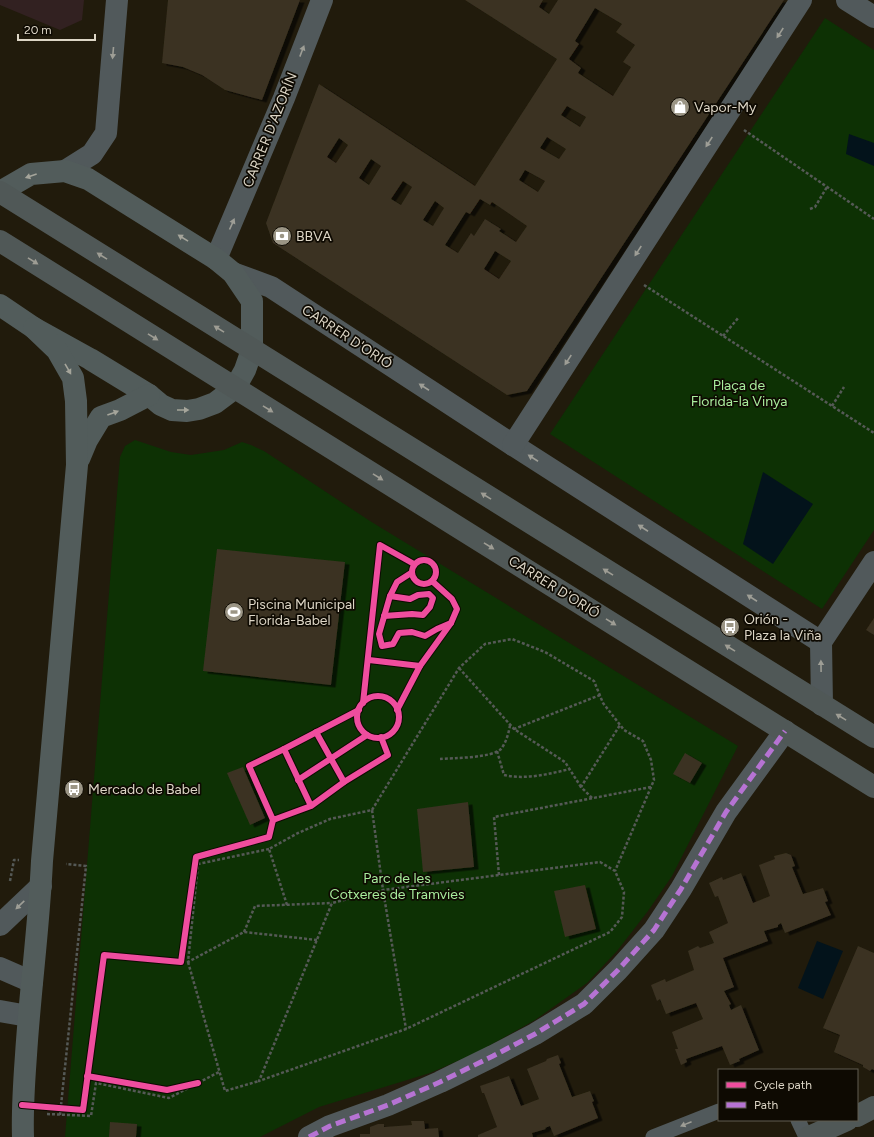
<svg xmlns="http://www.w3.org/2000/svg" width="874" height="1137" font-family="Figtree,sans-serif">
<defs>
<filter id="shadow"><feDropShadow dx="4.5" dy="2.5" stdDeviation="0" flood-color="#0009"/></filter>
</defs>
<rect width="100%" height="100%" fill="#211b0c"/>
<path fill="#322121" d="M0 0H84L82 20 60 30 0 5Z"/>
<g fill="#0d3104">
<path d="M825 18 874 50V530L822 609 550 434Z"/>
<path d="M135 440 171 452 191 455 224 450 242 442 251 445 264 451 370 521 738 746 672 876 648 911 617 951 587 983 535 1020 478 1052 430 1073 319 1107 260 1137H65L120 457 125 446Z"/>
</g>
<g fill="#03131b">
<path d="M849 134 874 143V166L846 154Z"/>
<path d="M763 472 813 504 773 564 743 544Z"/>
<path d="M817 941 843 951 823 999 798 988Z"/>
</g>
<g fill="#3a3221" fill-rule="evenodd" filter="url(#shadow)">
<path d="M168 0H300L262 100 225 90 202 75 183 67 162 63Z"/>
<path d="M465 0H543L539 7 549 14 558 0H784L527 391 507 395 273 243 266 223 319 84 475 186 557 59ZM595 8 622 24 616 32 635 45 623 62 631 67 613 96 578 73 581 68 569 59 579 44 575 41ZM567 106 586 117 580 127 561 115ZM547 137 566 149 559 159 540 148ZM339 138 348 145 336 163 327 157ZM371 159 381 166 369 185 359 178ZM525 170 545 181 538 192 519 180ZM403 181 412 187 401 205 391 199ZM480 199 490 205 492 202 527 226 516 242 499 231 501 229 485 219 474 236 471 233 458 253 445 245 466 212 470 214ZM435 201 444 208 433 226 423 220ZM495 251 511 261 499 279 484 269Z"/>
<path d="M217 549 345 562 331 685 203 671Z"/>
<path d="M874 618V635L866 630Z"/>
<path d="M685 753 702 763 690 783 673 774Z"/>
<path d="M243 767 265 818 250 825 227 773Z"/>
<path d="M468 802 474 867 423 872 417 809Z"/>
<path d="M786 853 791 855 795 866 792 867 803 894 823 888 828 901 825 902 831 915 785 933 781 923 778 925V927L764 931 768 941 723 958 734 987 724 991 731 1004 729 1005 731 1010 741 1005 759 1050 739 1059 740 1061 730 1065 722 1046 686 1059 687 1062 681 1065 675 1049H678L672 1032 703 1019 696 1003 666 1014 660 999 657 1001 651 985 665 979 666 982 694 970 688 951 698 946 700 948 714 943 709 932 728 923 718 896 715 897 709 883 722 877 723 880 741 873 753 903 770 896 759 865 775 859 774 856Z"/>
<path d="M585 885 596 929 565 937 554 891Z"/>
<path d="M858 946 874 953V1070L872 1069 870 1071 863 1067V1065L834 1052 840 1035 823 1028Z"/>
<path d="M558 1055 561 1063 559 1064 572 1097 590 1091 594 1101 592 1102 598 1118 554 1136 550 1126 545 1128 546 1129 532 1133 533 1137H478V1135L497 1127 484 1093H482L480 1086 509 1076 521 1106 539 1099 527 1069 546 1061 547 1059Z"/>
<path d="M411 1121H424L425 1129 438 1128 439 1137H360V1134H370V1127L378 1124H384V1127L412 1125Z"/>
<path d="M110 1122 137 1124 136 1137H109Z"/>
</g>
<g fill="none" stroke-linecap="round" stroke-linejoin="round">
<g stroke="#555956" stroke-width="2.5" stroke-dasharray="3 2" stroke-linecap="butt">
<path d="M744 130 874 219"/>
<path d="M810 209 815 207 827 187"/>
<path d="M644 285 874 433"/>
<path d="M723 336 739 317"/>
<path d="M832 406 844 387"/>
<path d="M459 668 514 729"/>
<path d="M497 751 504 775C525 780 549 774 570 769"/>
<path d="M440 759C453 758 492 758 501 749 506 743 509 732 510 725"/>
<path d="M581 787 565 762 514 729 600 695"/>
<path d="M592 798 581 787 620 725"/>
<path d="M372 810 459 668 485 644 512 639 545 652 594 681 603 703 624 730 643 741 651 760 654 780 615 871"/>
<path d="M269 849 198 864 188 962 244 932 317 940"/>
<path d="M600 862 615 871 624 892 622 917 610 932 406 1029 259 1081 332 903 383 890Z"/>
<path d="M499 875 494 817 651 787"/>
<path d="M10 881 14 860H19"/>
<path d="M287 905 269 849 298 833 330 819 372 810 383 890 406 1029"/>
<path d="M244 932 255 906 332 903"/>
<path d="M188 962 225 1091 259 1081"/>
<path d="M47 1114 91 1116 96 1083 169 1098 219 1072"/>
<path d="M60 1115 86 866 66 864"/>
</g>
<g stroke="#51595b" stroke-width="15">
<path d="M798 1120 806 1137"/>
<path d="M653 1137 719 1111"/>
</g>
<g stroke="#51595b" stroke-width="22">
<path d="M847 0 874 17"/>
<path d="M65 171 92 154 106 133 117 0"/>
<path d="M216 259 284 98 322 0"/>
<path d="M233 273 271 287 513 445 821 642"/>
<path d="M513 445 801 0"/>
<path d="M822 705 821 642 874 562"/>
<path d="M0 925 41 886"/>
<path d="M0 968 32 982"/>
<path d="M0 1011 28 1016"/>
<path d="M309 1137 330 1126 388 1105 440 1082 493 1056 535 1034 584 1004 618 970 654 930 681 889 726 812 785 731"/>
</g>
<g stroke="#525c5b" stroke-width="22">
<path d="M0 192 31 174 65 171 88 179 131 206 216 259 233 273 252 301V350L245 370 235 388 215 403 199 409 187 411 172 410 161 405 149 395 90 359 34 328 0 305"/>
<path d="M79 459 87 440 101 417 120 410 149 395"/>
<path d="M23 1137C22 1109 24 1083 26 1055 30 991 39 926 42 861L77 465 76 401 73 378 57 350 34 328"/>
</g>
<g stroke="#505857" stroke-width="22">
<path d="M0 192 874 737"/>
<path d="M0 241 874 787"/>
<path d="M857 1116 874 1107"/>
<path d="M809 1137 847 1120"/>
</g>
<path stroke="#b673d3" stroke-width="5" stroke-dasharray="10 5" stroke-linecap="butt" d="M309 1137 330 1126 388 1105 440 1082 493 1056 535 1034 584 1004 618 970 654 930 681 889 726 812 785 731"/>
<defs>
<g id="cycleway">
<circle cx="424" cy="572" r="12"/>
<path d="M411 573 397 582 390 596 379 634 382 646 393 644 399 633 412 632 425 636 437 629 451 623 457 609 452 599 432 581"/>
<path d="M384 616 412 614 423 615 430 607 433 598 429 594 418 595 410 599 390 596"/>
<path d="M369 660 420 666 397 710"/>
<path d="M420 666 451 623"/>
<circle cx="378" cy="717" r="21"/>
<path d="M363 703 380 545 414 564"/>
<path d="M316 732 344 782"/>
<path d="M284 749 359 710"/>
<path d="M298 780 367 735"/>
<path d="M311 806 284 749 249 766 273 820 311 806 344 782 388 755 381 737"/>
<path d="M87 1076 167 1090 198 1083"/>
<path d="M22 1105 83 1110 104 955 181 962 196 857 269 837 273 820"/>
</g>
</defs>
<use href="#cycleway" stroke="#0e0a02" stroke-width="8"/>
<use href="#cycleway" stroke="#ef4d9e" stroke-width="6"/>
</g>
<defs><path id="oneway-solid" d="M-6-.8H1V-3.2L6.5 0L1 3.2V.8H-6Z"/></defs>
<g fill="#9e9e96">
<use href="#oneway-solid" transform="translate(780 33) rotate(123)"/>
<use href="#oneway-solid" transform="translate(302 51) rotate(-69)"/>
<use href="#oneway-solid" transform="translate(113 53) rotate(95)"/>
<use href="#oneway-solid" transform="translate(709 142) rotate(123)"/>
<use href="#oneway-solid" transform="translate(232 224) rotate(-66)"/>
<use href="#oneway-solid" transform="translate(638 251) rotate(123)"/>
<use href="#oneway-solid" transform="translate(568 360) rotate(123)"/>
<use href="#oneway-solid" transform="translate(424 387) rotate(-147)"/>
<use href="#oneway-solid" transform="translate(533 458) rotate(-147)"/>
<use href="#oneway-solid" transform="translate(643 528) rotate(-147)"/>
<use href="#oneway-solid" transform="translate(752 598) rotate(-147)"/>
<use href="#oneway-solid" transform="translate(821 666) rotate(-91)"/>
<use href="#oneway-solid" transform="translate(20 905) rotate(136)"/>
<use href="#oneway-solid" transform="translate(686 1124) rotate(158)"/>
</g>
<g fill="#a5a59b">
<use href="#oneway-solid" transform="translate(31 176) rotate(161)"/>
<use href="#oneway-solid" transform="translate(183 238) rotate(-148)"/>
<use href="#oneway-solid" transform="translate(68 369) rotate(60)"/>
<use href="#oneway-solid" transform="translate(183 410)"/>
<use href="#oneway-solid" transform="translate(113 413) rotate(-20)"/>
</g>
<g fill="#9e9d94">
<use href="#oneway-solid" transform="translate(102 256) rotate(-148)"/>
<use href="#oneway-solid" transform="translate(33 261) rotate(32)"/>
<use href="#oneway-solid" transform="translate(219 329) rotate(-148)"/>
<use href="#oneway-solid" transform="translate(153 337) rotate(32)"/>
<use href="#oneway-solid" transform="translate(268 409) rotate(32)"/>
<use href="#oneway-solid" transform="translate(378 477) rotate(32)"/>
<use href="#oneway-solid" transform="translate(486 496) rotate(-148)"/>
<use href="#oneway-solid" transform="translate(489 546) rotate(32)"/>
<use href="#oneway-solid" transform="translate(608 572) rotate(-148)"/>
<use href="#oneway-solid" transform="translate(611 622) rotate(32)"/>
<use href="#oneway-solid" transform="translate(730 648) rotate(-148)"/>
<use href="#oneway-solid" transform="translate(841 717) rotate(-149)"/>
</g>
<defs>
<symbol id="shop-disc" viewBox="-11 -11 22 22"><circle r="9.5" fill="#9b9585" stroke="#0e0a02"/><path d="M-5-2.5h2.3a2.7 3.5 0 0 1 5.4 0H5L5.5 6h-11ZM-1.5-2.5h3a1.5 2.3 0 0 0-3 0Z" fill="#fff"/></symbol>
<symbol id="bank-disc" viewBox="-11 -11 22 22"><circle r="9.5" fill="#9b9585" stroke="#0e0a02"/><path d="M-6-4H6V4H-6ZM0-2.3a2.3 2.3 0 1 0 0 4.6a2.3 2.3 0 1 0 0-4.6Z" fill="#fff"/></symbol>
<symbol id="stadium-disc" viewBox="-11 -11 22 22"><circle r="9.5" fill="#9b9585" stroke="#0e0a02"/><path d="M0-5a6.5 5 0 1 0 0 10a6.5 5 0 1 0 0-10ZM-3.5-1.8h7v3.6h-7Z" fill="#fff"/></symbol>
<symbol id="bus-disc" viewBox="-11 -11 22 22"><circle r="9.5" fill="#9b9585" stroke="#0e0a02"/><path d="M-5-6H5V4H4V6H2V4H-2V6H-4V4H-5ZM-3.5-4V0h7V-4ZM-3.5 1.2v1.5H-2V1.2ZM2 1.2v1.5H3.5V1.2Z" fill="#fff"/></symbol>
</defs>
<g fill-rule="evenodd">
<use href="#shop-disc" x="669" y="96" width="22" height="22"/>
<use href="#bank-disc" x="271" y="225" width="22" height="22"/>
<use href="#stadium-disc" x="223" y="601" width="22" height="22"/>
<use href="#bus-disc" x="719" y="616" width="22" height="22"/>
<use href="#bus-disc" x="63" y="778" width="22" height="22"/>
</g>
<g text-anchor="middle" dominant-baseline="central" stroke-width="3.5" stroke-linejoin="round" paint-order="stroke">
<g font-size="14" fill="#ddd6c6" stroke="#0e0a02" text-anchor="start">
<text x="694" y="107">Vapor-My</text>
<text x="296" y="236">BBVA</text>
<text x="248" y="604">Piscina Municipal<tspan x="248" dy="16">Florida-Babel</tspan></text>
<text x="744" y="619">Orión -<tspan x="744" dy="16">Plaza la Viña</tspan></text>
<text x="88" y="789">Mercado de Babel</text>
</g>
<g font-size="14" fill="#ddd6c6" stroke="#0e0a02">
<text transform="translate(270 130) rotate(-68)">CARRER D'AZORÍN</text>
<text transform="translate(347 337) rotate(33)">CARRER D'ORIÓ</text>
<text transform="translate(554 587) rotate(32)">CARRER D'ORIÓ</text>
</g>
<g font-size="14" fill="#a8ec9c" stroke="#0e0a02">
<text x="739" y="385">Plaça de<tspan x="739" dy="16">Florida-la Vinya</tspan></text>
<text x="397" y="878">Parc de les<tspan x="397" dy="16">Cotxeres de Tramvies</tspan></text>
</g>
</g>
<rect x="718" y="1069" width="140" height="52" fill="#0e0a02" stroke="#615c50"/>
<rect x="726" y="1082" width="20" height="6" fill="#ef4d9e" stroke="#615c50"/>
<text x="754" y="1089" font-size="12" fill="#ddd6c6">Cycle path</text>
<rect x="726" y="1102" width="20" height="6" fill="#b673d3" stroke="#615c50"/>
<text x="754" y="1109" font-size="12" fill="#ddd6c6">Path</text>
<path d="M18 34v6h77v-6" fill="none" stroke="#ddd6c6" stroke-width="2"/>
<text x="24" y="34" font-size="12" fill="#ddd6c6" stroke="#0e0a02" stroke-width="3" paint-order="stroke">20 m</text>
</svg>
